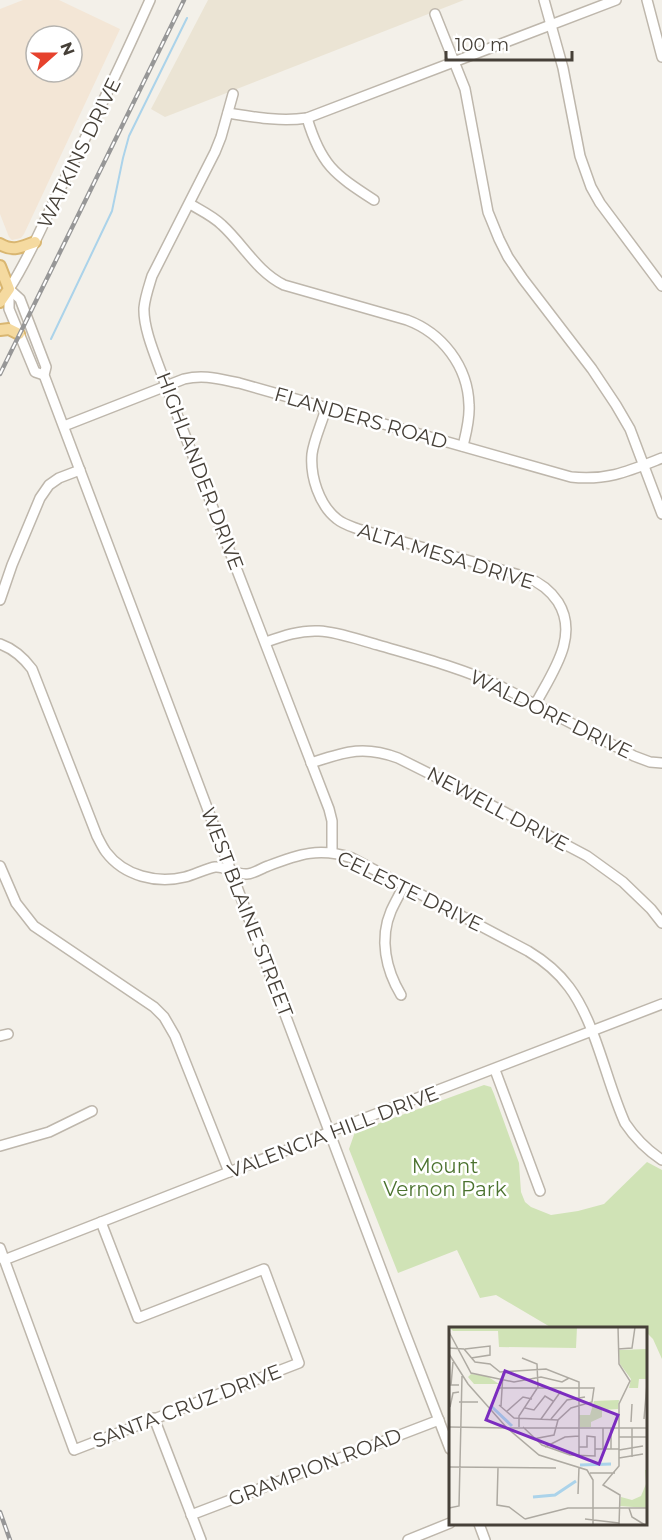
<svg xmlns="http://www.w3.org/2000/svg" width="662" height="1540" font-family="Montserrat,sans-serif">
<rect width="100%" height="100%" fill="#f3f0e9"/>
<path fill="#f3e6d6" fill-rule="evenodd" d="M23 0H59L120 29 24 234 21 238 12 240 9 237 0 214V9ZM36 36H72V72H36Z"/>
<path fill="#ebe4d4" d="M208 0H464L165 117 151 109Z"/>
<path fill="#d0e3b6" d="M484 1085 491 1087 494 1094 519 1163 521 1192 525 1202 531 1207 551 1215 578 1211 604 1204 647 1162 662 1170V1359L653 1339 646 1332V1328H552L496 1295 480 1298 457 1250 398 1273 349 1149 355 1132Z"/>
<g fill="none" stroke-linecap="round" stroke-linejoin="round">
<path stroke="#abd3ea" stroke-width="2" d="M51 339 112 211 123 158 129 136 187 18"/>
<defs>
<g id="minor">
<path d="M544 0 563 68 580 156 591 187 600 203 662 286"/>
<path d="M647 0 662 57"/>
<path d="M435 14 465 89 488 212 499 239 508 257 523 279 592 369 616 405 630 429 662 514"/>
<path d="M233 94 221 137 215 152 152 276C149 286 145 297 144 308 143 331 159 364 166 386L329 809 332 821V852"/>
<path d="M228 113C254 117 280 122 307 118L616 0"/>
<path d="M307 118C321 165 334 174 374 200"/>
<path d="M190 204C200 210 213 216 222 225 243 244 257 272 284 285L407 320C442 333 468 366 469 405 470 419 466 433 463 446"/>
<path d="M9 289 20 299 46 367 44 375 404 1330 450 1449"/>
<path d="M9 289C30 257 44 221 61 187 92 125 122 63 150 0"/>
<path d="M9 289V309L35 372 44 375"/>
<path d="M326 408C322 423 314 439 312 454 310 476 319 505 337 519 343 524 350 526 358 529L526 577C539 582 550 590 558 602 580 637 551 674 535 705"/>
<path d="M64 426 184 379C204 374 219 379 239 383L571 477C607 481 629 471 662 458"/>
<path d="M0 600 12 565 40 498 49 485 59 478 80 470"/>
<path d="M266 642C283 636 300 630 319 631 339 632 359 640 378 645 419 657 461 668 500 686L634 756 650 762 662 763"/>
<path d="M0 644C14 649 23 657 32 669L97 836C100 842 103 848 106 852 124 876 157 884 185 877 193 875 208 868 215 867 226 866 236 875 247 874 253 874 262 868 268 866 299 854 320 847 352 858L528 951C543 960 558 972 569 987 596 1023 606 1081 625 1123 635 1138 647 1150 662 1160"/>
<path d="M311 763C345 752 363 745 398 758L472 795 587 856 623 882 651 909 662 923"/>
<path d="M0 866 16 903 34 926 154 1007 164 1017 175 1036 229 1172"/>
<path d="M401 995C386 970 379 939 391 911 395 902 400 894 404 885"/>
<path d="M0 1036 8 1034"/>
<path d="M495 1070 540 1191"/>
<path d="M0 1146 49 1132 92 1111"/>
<path d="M0 1248 74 1450 299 1363 264 1269 138 1318 101 1222"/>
<path d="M4 1260 229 1172 300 1145 329 1132 662 1004"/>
<path d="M154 1418 201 1540"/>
<path d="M191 1515 439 1420"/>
<path d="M479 1524 485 1540"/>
<path d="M408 1540 450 1523"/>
</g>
<g id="major">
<path d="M0 244C14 252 21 247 35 242"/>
<path d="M0 266 9 289 0 302"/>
<path d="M0 330 9 329 19 334"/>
</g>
</defs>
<use href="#minor" stroke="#beb7ac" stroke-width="12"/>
<use href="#major" stroke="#d9b671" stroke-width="14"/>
<use href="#minor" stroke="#fff" stroke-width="9"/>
<use href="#major" stroke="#f5daa0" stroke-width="10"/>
<defs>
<g id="rail">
<path d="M0 374 184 0"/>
<path d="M0 1512 10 1540"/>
</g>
</defs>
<use href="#rail" stroke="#979797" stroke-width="4.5"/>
<use href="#rail" stroke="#fff" stroke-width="2" stroke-dasharray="7" stroke-linecap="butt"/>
</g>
<g text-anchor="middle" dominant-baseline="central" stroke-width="5" stroke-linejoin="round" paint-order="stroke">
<g font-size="20" fill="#464038" stroke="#fff">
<text transform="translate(79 153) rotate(-64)">WATKINS DRIVE</text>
<text transform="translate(361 418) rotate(16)">FLANDERS ROAD</text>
<text transform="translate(200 471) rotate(69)">HIGHLANDER DRIVE</text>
<text transform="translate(446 556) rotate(17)">ALTA MESA DRIVE</text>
<text transform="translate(551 714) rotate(26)">WALDORF DRIVE</text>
<text transform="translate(498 809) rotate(28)">NEWELL DRIVE</text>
<text transform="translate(410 891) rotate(26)">CELESTE DRIVE</text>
<text transform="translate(247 912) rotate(69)">WEST BLAINE STREET</text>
<text transform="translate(333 1132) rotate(-21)">VALENCIA HILL DRIVE</text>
<text transform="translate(187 1406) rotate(-21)">SANTA CRUZ DRIVE</text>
<text transform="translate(315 1467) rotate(-21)">GRAMPION ROAD</text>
</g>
<g font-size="20" fill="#4c7330" stroke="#fff">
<text x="445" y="1166">Mount<tspan x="445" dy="23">Vernon Park</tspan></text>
</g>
</g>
<g transform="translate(449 1327)">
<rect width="198" height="198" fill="#f3f0e9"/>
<path d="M0 0H128L127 21 50 20 49 4H4ZM198 22V52H190L189 61H180L182 52 171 37 170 23ZM22 47 38 49 50 57H25L19 50ZM170 73 169 82 153 83V90L142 95V100H131L130 88H141L145 74ZM196 143H198V181L171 179 172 170 183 173 192 169 197 157Z" fill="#d0e3b6"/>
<path fill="none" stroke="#abd3ea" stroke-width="3" d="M43 80 63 99M131 138 162 137M84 170 106 168 127 154"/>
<path fill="none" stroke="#aeaaa2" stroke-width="1.5" d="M169 0 170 37 181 54 170 77V139L154 158 171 168 170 198M0 5 22 46 65 55 92 50 113 55 120 51M0 21 15 22 26 35 41 37 51 45 97 42 130 55V128M16 22 41 19V28L22 31M169 22 183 21 186 0M0 27 19 57 58 101M4 35 2 58H10M50 61H145L143 75 122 81 109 93 105 108 84 112M10 75H29M50 78 65 91 109 93M52 79 54 46M1 80 4 66 10 65M76 81 85 83 96 69 104 74M57 85 74 70 83 72M92 92 112 64M102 92 118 73 136 70M195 92 198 57M182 95 183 77M0 100 58 101 90 128 138 143 144 153V198M70 100V89L89 60 88 37 73 31M74 100 93 118 121 128 146 129V110L138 109V120H130M59 101H198M162 101V122M183 101V130M170 110H198M96 120 116 110 130 109M146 122H170M154 122V101M170 123 194 119M170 131 194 127M0 140 107 141M49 141 48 178 60 180 76 192M141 146H166M129 167 130 140M0 181 10 179 13 49M170 181H198M180 181 183 190 196 198M76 192 119 181H170M136 192 170 196"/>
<path fill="#7b2cbf" fill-opacity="0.15" stroke="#7b2cbf" stroke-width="3" d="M56 44 169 88 150 137 37 93Z"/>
<rect width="198" height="198" fill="none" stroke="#464038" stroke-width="3"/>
</g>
<g transform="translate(54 54) rotate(69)"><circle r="28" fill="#ffffff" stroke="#b5b3af" stroke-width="1.5"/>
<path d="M0-4.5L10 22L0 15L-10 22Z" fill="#e6422d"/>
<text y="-9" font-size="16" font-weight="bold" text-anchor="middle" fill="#464038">N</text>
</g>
<path d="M446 51v9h126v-9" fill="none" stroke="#464038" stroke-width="3"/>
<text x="455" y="51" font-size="18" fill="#464038" stroke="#ffffff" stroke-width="4.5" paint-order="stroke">100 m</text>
</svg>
